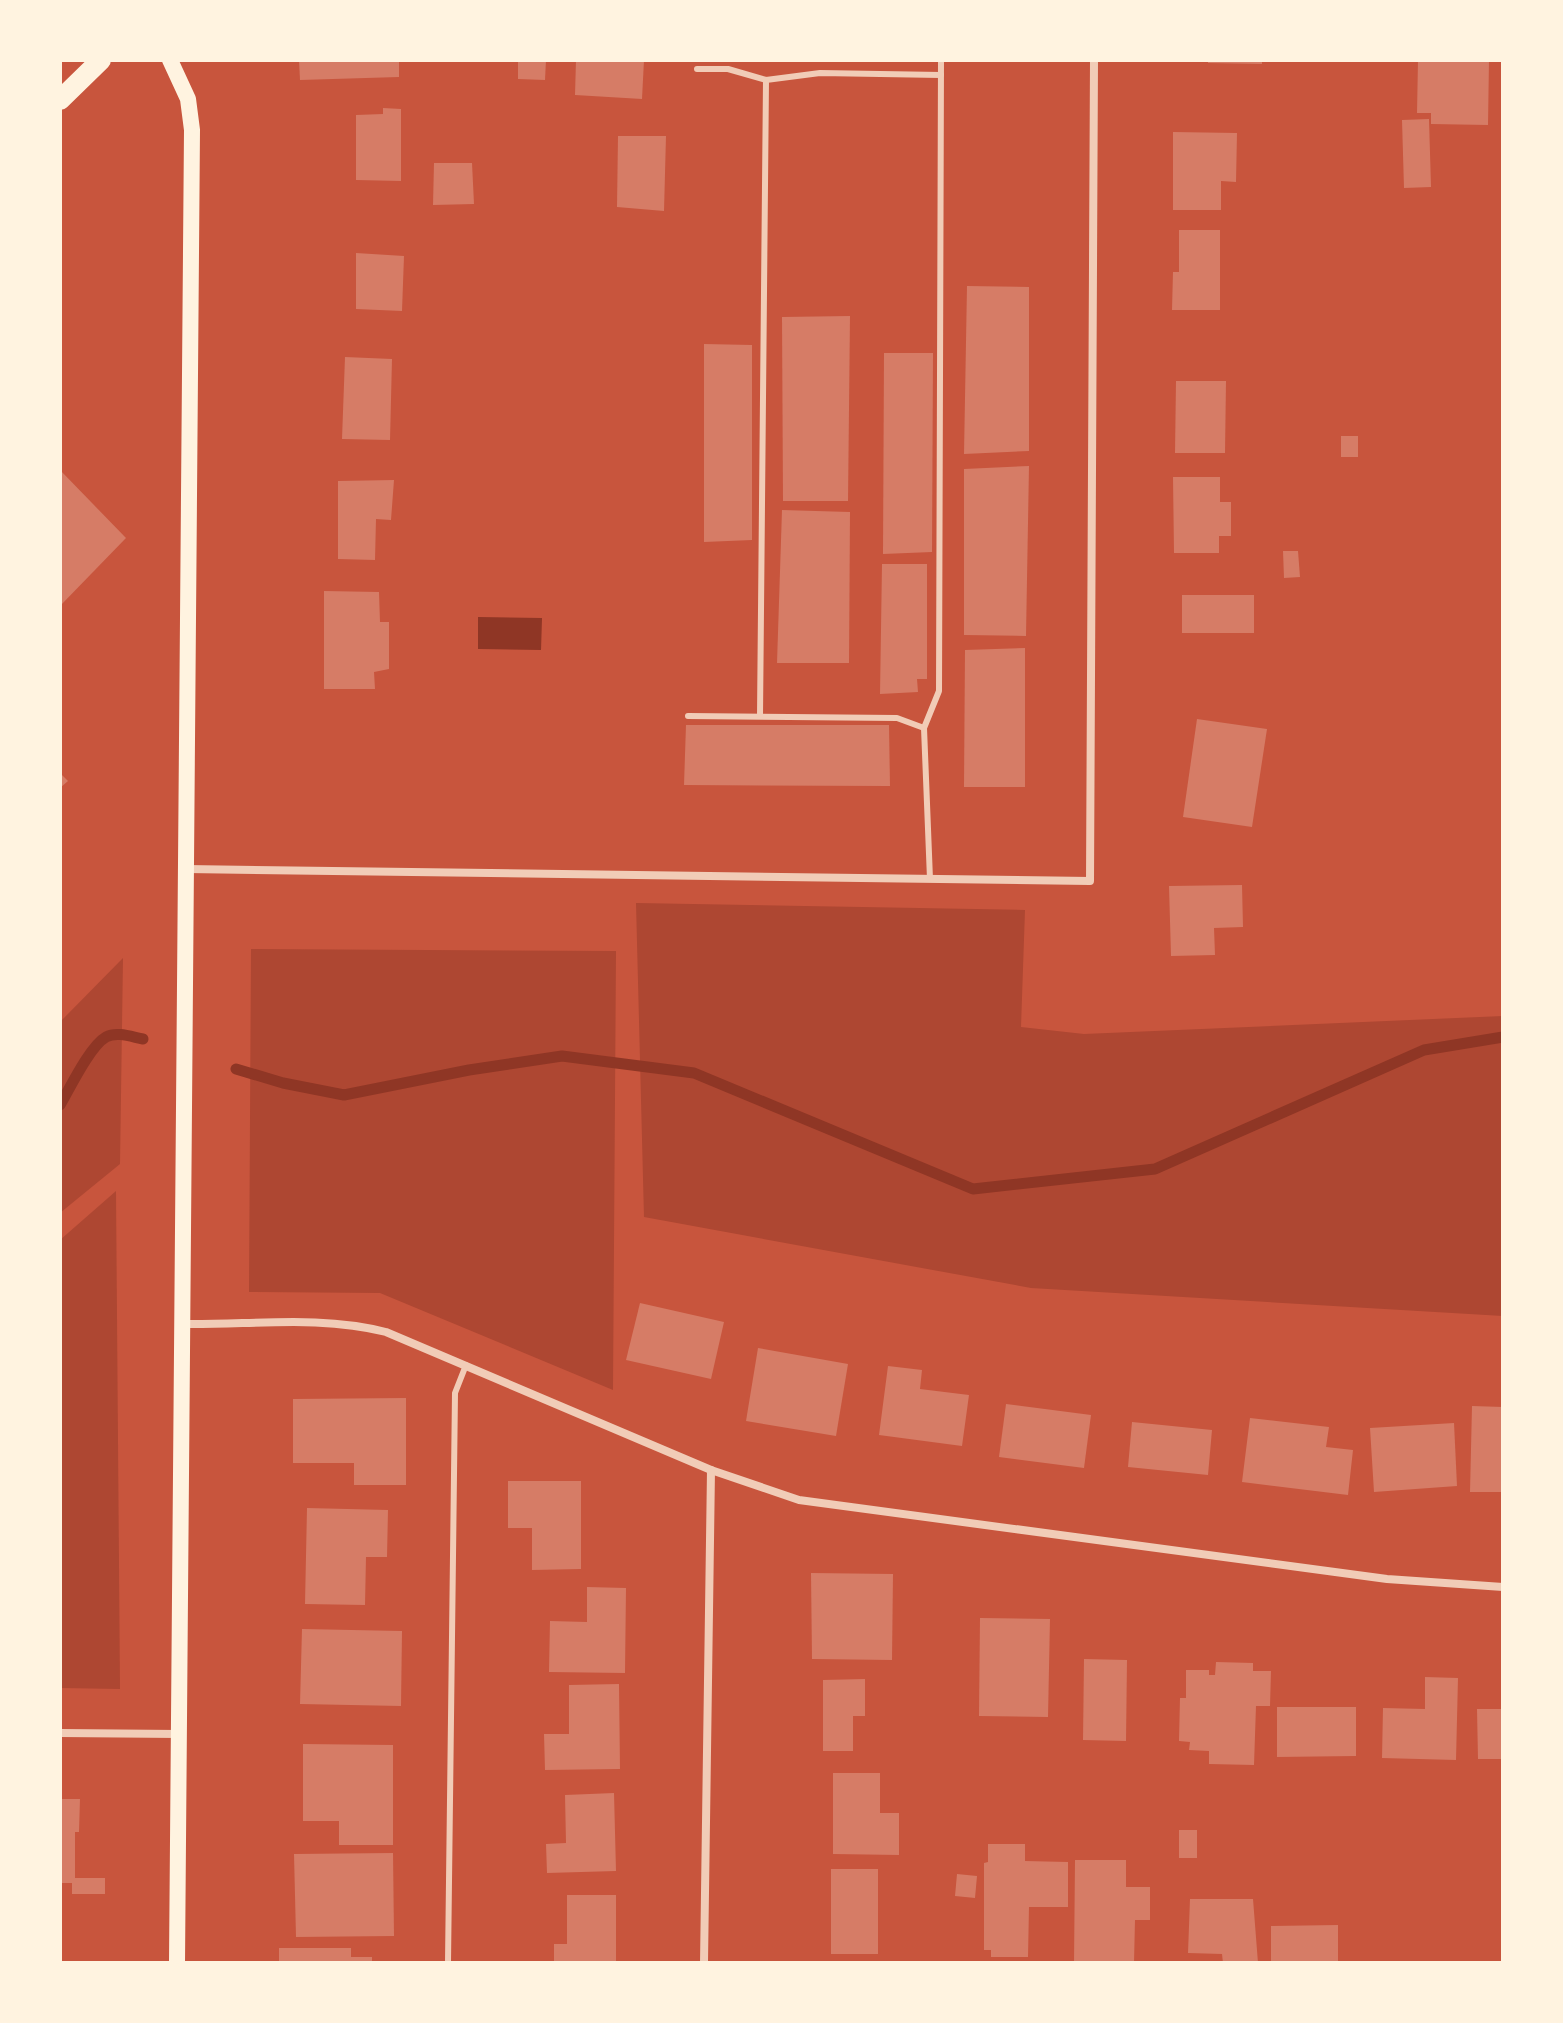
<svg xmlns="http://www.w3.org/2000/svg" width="1563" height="2023" font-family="Karla,sans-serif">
<rect width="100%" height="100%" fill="#c8553d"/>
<g fill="#ae4732">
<path d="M636 903 1025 910 1021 1027 1084 1034 1503 1016V1316L1031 1288 644 1217Z"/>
<path d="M251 949 616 951 613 1390 380 1293 249 1292Z"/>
<path d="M123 958 120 1164 60 1213V1022Z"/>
<path d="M116 1191 120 1689 60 1688V1240Z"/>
</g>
<path fill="#8f3625" d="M478 617 542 618 541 650 478 649Z"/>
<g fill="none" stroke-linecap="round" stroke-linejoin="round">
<g stroke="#8f3625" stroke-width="11">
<path d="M236 1069 283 1083 344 1095 469 1070 562 1056 694 1073 973 1189 1155 1169 1424 1050 1503 1037"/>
<path d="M60 1105C70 1088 90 1046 106 1037 117 1031 132 1037 143 1039"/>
</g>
</g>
<g fill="#d67c66">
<path d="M299 60H399V77L300 80Z"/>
<path d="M518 60H546L545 80 518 79Z"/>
<path d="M576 60H644L642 99 575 95Z"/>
<path d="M1208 60H1262V64L1208 63Z"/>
<path d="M1418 60H1489L1488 125 1431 124V113H1417Z"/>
<path d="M383 108 401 109V181L356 180V115L383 114Z"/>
<path d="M1429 119 1431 187 1404 188 1402 120Z"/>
<path d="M1173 132 1237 133 1236 182 1221 181V210H1173Z"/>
<path d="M618 136H666L664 211 617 207Z"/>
<path d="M434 163H472L474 204 433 205Z"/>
<path d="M1179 230H1220V310H1172L1173 272H1179Z"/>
<path d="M356 253 404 256 402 311 356 309Z"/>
<path d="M967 286 1029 287V451L964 454Z"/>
<path d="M850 316 848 501H783L782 317Z"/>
<path d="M704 344 752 345V540L704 542Z"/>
<path d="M884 353H933L932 552 883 554Z"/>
<path d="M345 357 392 359 390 440 342 439Z"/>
<path d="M1176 381H1226L1225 453H1175Z"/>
<rect x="1341" y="436" width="17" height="21"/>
<path d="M1029 466 1026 636 964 635V469Z"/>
<path d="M60 470 126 538 60 606Z"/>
<path d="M1173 477H1220V502H1231V536H1219V553H1174Z"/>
<path d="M394 480 391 520 376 519 375 560 338 559V481Z"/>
<path d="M782 510 850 512 849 663H777Z"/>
<path d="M1283 551H1298L1300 577 1284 578Z"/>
<path d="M882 564H927V679H917L918 692 880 694Z"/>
<path d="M324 591 379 592 380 622H389V669L374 672 375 689H324Z"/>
<rect x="1182" y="595" width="72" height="38"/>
<path d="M1025 648V787H964L965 650Z"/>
<path d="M1197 719 1267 729 1252 827 1183 817Z"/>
<path d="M686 725H889L890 786 684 785Z"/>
<path d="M60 773 68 781 60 788Z"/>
<path d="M1242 885 1243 927 1214 928 1215 955 1171 956 1169 886Z"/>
<path d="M640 1303 724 1322 711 1379 626 1360Z"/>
<path d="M758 1348 848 1364 836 1436 746 1421Z"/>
<path d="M888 1366 922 1370 920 1389 969 1395 962 1446 879 1435Z"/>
<path d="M406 1398V1485H354V1463H293V1399Z"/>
<path d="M1006 1404 1091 1415 1084 1468 999 1457Z"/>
<path d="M1472 1406 1503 1407V1492H1470Z"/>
<path d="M1250 1418 1329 1427 1326 1447 1353 1450 1348 1495 1242 1482Z"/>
<path d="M1132 1422 1212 1430 1208 1475 1128 1467Z"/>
<path d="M1454 1423 1457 1486 1374 1492 1370 1428Z"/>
<path d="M508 1481H581V1569L532 1570V1528H508Z"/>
<path d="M307 1508 388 1510 387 1557H366L365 1605 305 1604Z"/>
<path d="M811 1573 893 1574 892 1660 812 1659Z"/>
<path d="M587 1587 626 1588 625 1673 549 1672 550 1621 587 1622Z"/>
<path d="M980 1618 1050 1619 1048 1717 979 1716Z"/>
<path d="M302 1629 402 1631 401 1706 300 1704Z"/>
<path d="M1084 1659 1127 1660 1126 1741 1083 1740Z"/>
<path d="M1216 1662 1253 1663V1671H1271L1270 1706H1256L1254 1765 1209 1764V1751L1189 1750 1190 1742 1179 1741 1180 1698H1186V1670H1209V1675H1215Z"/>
<path d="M1425 1677 1458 1678 1456 1760 1382 1758 1383 1708 1425 1709Z"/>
<path d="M865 1679V1716H853V1751H823V1680Z"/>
<path d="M619 1684 620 1769 545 1770 544 1734H569V1685Z"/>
<path d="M1277 1707H1356V1756L1277 1757Z"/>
<path d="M1477 1709H1503V1759H1478Z"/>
<path d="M303 1744 393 1745V1845H339V1821H303Z"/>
<path d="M833 1773H880V1813H899V1855L833 1854Z"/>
<path d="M614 1793 616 1871 547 1873 546 1844 566 1843 565 1795Z"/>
<path d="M60 1799H80L79 1832H75V1878H105V1894H72V1883H60Z"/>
<rect x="1179" y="1830" width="18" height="28"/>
<path d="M988 1844H1025V1861L1068 1862V1907H1029L1028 1957H991V1950H984V1863L988 1862Z"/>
<path d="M393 1853 394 1936 296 1937 294 1854Z"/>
<path d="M1075 1860H1126V1887H1150V1920H1135L1134 1963H1074Z"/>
<rect x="831" y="1869" width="47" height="85"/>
<path d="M957 1874 977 1876 975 1898 955 1896Z"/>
<path d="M567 1895H616V1963H554V1944H567Z"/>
<path d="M1190 1899H1253L1258 1963H1223L1222 1954 1188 1953Z"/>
<path d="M1338 1925V1963H1271V1926Z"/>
<path d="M279 1948H351V1957H372V1963H279Z"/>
</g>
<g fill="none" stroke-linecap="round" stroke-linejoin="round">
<g stroke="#f1ccb7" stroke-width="6">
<path d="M697 69H728L766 80"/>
<path d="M688 716 897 718 924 728"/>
<path d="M760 716 766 80 820 73 941 75"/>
<path d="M930 879 924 728 939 691 941 60"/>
<path d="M448 1963 455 1393 466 1365"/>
</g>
<g stroke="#f1ccb7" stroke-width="8">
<path d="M186 869 1090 881 1094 60"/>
<path d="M184 1324C251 1325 321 1315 386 1332L711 1470 799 1500 1387 1579 1503 1587"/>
<path d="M60 1733 179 1734"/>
<path d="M704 1963 711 1470"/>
</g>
<path stroke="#fff3e0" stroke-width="16" d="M170 60 188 99 192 130 177 1963"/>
<path stroke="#fff3e0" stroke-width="20" d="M60 100 101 60"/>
</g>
<rect width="1563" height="2023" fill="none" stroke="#fff3e0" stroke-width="124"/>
</svg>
